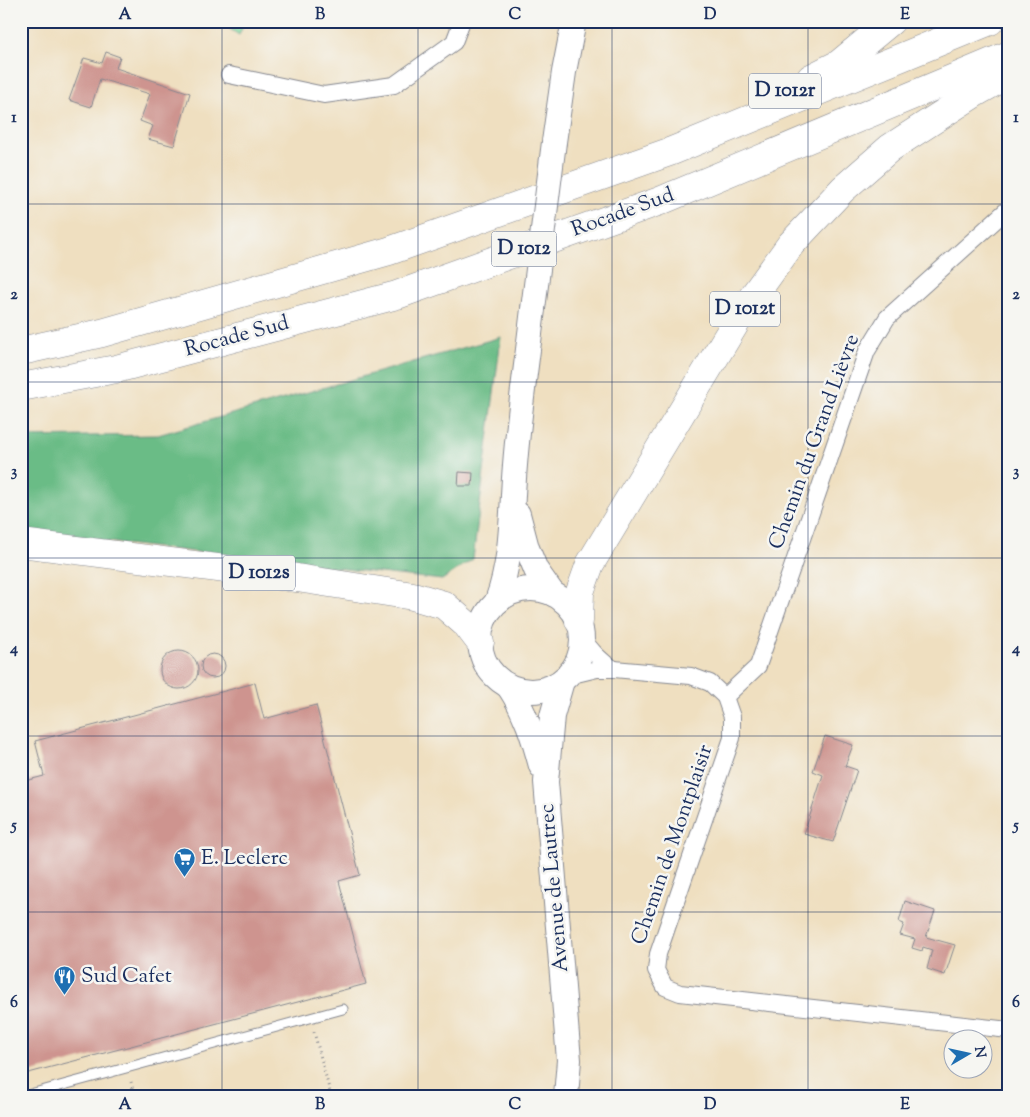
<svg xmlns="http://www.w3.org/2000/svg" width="1030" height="1117" font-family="'Sorts Mill Goudy',serif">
<rect width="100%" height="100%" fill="#f6f6f2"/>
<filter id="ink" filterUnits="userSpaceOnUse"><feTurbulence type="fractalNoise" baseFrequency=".02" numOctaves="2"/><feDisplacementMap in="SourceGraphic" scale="10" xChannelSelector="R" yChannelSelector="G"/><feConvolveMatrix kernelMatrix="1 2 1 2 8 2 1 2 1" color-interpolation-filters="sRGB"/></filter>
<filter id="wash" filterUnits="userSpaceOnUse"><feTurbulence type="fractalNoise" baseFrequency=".0096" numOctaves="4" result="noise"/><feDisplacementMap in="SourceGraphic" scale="20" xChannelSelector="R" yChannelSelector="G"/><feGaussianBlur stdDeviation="1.12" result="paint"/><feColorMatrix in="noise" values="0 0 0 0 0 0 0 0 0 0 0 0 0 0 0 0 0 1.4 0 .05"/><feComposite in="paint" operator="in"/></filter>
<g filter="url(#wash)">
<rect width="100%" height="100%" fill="#efdfc0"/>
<path fill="#84dca0" stroke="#50867f" d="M218 21H245L239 35Z"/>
<path fill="#6bbc86" stroke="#437672" d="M501 337 473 559 442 580 21 532V437L158 435Z"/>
<g id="blocks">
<g fill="#ce948f">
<path d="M106 52 120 57 116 68 190 93 174 146 148 139 153 126 140 121 150 94 100 79 91 107 69 100 84 58 102 63Z"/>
<path d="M459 472 473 473 472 486H458Z"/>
<circle cx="179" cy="670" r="19"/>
<circle cx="213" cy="666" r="12"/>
<path d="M255 683 264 719 316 705 360 875 339 881 366 984 21 1075V782L44 776 35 741Z"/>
<path d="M825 736 853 745 845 766 857 770 833 842 804 834 823 775 813 771Z"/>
<path d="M905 901 935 911 926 937 955 945 945 975 927 969 932 950 923 947 922 951 912 948 915 939 900 935 904 924 899 922Z"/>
</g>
</g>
</g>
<g filter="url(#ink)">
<use href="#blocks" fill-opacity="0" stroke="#85878f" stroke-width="1"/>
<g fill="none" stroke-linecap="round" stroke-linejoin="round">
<defs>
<path id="service" d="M23 1096 343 1009"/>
<g id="minor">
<path d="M229 75 324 95 394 85 454 42 462 21"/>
<path d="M582 638C592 651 600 661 614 669"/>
<path d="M568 676 597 669H614L691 676 710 683 725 697 732 717V738L658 954 656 970 665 987 680 993 1009 1030"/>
<path d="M725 697 758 666 867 351 887 318 1009 208"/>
</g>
<g id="secondary">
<path d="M554 142 564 72 574 21"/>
<path d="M518 514 527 548 536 570 553 594"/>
<circle cx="531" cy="640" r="51"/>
<path d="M497 601C513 558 511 511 515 465 519 413 527 361 533 309"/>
<path d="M562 681 552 716 546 782 569 1060 566 1096"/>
<path d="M509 687C526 713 533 736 541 766"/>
</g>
<g id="trunk">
<path d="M811 78 839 64 891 21"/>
<path d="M21 351 102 333 389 251 672 151 990 21"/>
<path d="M21 387 116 369 397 295 660 201 1009 55"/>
<path d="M21 543 297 578 413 596 444 605 467 625 480 642"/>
<path d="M579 621 580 592 590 564 744 309 791 244 843 189 890 148 975 93 1009 74"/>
</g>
</defs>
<use href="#service" stroke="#85878f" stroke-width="11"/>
<use href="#minor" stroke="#85878f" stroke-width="18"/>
<use href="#secondary" stroke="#85878f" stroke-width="26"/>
<use href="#trunk" stroke="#85878f" stroke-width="29"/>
<g stroke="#85878f" stroke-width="3" stroke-dasharray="1 4" stroke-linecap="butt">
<path d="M314 1032 331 1096"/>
<path d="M131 1082 135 1096"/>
</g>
<use href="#service" stroke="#fff" stroke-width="9"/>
<use href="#minor" stroke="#fff" stroke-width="16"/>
<use href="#secondary" stroke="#fff" stroke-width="24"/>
<use href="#trunk" stroke="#fff" stroke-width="28"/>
<defs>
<path id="secondary-bridge" d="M533 309 554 142"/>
</defs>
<use href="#secondary-bridge" stroke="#85878f" stroke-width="26" stroke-linecap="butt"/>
<use href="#secondary-bridge" stroke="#fff" stroke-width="24"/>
</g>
</g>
<path fill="none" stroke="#1b2f5e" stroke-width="1" stroke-opacity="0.55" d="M222 21V1096M418 21V1096M612 21V1096M808 21V1096M21 204H1009M21 382H1009M21 558H1009M21 736H1009M21 912H1009"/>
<defs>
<symbol id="supermarket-pin" viewBox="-11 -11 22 30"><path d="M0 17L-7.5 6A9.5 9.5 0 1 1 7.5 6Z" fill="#1f6fb2" stroke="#f6f6f2"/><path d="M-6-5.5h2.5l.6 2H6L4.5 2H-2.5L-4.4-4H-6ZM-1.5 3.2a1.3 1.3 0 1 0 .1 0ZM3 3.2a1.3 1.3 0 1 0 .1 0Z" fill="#fff"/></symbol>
<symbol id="restaurant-pin" viewBox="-11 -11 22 30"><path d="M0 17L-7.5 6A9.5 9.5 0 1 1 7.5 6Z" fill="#1f6fb2" stroke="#f6f6f2"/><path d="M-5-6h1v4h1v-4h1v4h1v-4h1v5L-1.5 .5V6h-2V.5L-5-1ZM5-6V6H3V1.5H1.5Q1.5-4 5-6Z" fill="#fff"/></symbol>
</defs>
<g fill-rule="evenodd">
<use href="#supermarket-pin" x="172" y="846" width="25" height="34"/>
<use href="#restaurant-pin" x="52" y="964" width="25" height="34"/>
</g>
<g text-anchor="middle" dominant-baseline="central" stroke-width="5" stroke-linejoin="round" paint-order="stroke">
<g fill="#f6f6f2" stroke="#5d6b8a" stroke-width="1">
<rect x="749" y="73.5" width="72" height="35" rx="4"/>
<rect x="491.5" y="231.5" width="65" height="35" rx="4"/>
<rect x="710" y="291.5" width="70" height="35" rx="4"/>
<rect x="223" y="555.5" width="72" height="35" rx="4"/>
</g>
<g font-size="20" font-weight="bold" fill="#1b2f5e">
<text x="785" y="91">D 1012r</text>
<text x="524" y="249">D 1012</text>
<text x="745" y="309">D 1012t</text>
<text x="259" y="573">D 1012s</text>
</g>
<g font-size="21" fill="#1b2f5e" stroke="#f6f6f2">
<text transform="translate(623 213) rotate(-20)">Rocade Sud</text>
<text transform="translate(237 337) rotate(-15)">Rocade Sud</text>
<text transform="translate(815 442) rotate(-70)">Chemin du Grand Lièvre</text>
<text transform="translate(673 845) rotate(-71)">Chemin de Montplaisir</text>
<text transform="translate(555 888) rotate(-95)">Avenue de Lautrec</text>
</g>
<g font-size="21" fill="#1b2f5e" stroke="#f6f6f2" text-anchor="start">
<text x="201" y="859">E. Leclerc</text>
<text x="81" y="977">Sud Cafet</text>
</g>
</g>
<rect width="1030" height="1117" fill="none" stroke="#f6f6f2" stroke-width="55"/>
<g transform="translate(968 1054) rotate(81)"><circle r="24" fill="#f6f6f2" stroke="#9ea6b7"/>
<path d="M0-4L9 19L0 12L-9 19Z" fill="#1f6fb2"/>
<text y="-8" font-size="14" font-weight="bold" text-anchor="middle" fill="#1b2f5e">N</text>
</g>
<rect x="28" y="28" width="974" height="1062" fill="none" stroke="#1b2f5e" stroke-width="2"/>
<g font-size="16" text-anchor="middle" font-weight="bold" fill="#1b2f5e">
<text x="125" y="19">A</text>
<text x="320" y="19">B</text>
<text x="515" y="19">C</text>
<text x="710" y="19">D</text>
<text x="905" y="19">E</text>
<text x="14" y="122">1</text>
<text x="1016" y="122">1</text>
<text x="14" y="299">2</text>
<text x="1016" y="299">2</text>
<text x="14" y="476">3</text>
<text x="1016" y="476">3</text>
<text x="14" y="653">4</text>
<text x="1016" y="653">4</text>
<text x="14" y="830">5</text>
<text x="1016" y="830">5</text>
<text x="14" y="1007">6</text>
<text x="1016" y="1007">6</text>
<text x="125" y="1109">A</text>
<text x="320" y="1109">B</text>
<text x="515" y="1109">C</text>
<text x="710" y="1109">D</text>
<text x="905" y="1109">E</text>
</g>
</svg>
